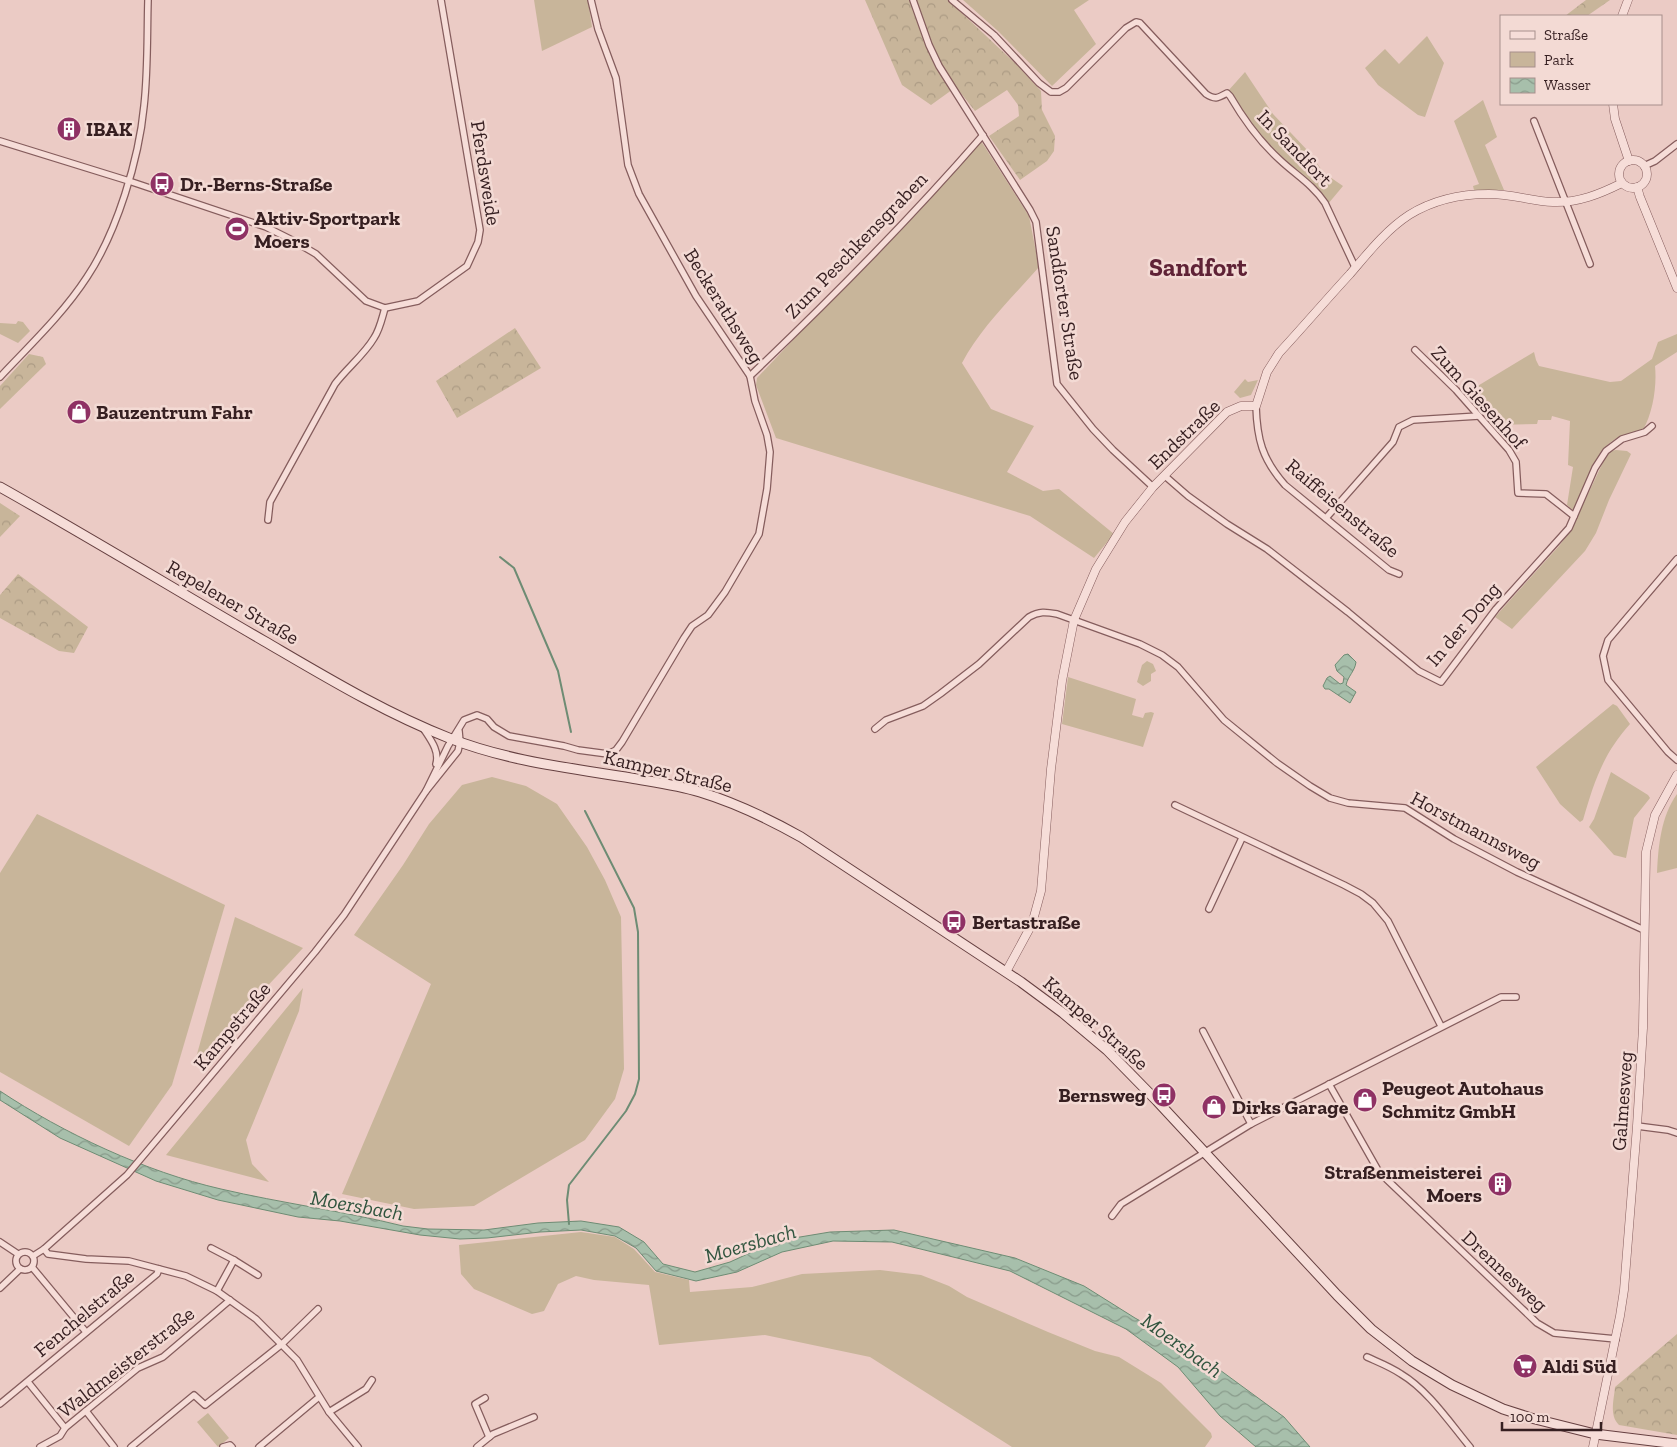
<svg xmlns="http://www.w3.org/2000/svg" width="1677" height="1447" font-family="'Zilla Slab',serif">
<defs>
<pattern id="forest-crowns" width="20" height="18" patternUnits="userSpaceOnUse" patternTransform="scale(1.25)"><rect width="20" height="18" fill="#c8b59a"/><path d="M2 6a3 3 0 1 1 6 0M12 15a3 3 0 1 1 6 0" fill="none" stroke="#ac9b84"/></pattern>
<pattern id="water-waves" width="16" height="10" patternUnits="userSpaceOnUse" patternTransform="scale(1.25)"><rect width="16" height="10" fill="#a7bfab"/><path d="M0 5q4-4 8 0t8 0" fill="none" stroke="#899b8b"/></pattern>
</defs>
<rect width="100%" height="100%" fill="#ebcbc5"/>
<g fill="#c8b59a">
<path d="M534 0H588L592 27 542 51Z"/>
<path d="M963 0H1089L1074 10 1096 44 1052 86 998 31Z"/>
<path d="M1427 36 1444 63 1425 117 1418 115 1378 85 1365 68 1385 49 1399 64Z"/>
<path d="M1245 72 1273 114 1309 152 1324 173 1343 186 1328 204C1311 178 1283 162 1262 138 1257 133 1251 126 1247 120 1241 110 1237 98 1228 91Z"/>
<path d="M1483 100 1497 137 1485 145 1504 190H1474L1473 186 1479 184 1454 121Z"/>
<path d="M981 141 1029 216 1039 267C1012 298 981 327 962 363L991 409 1034 426 1007 472 1043 491 1059 489 1114 534 1094 558 1030 516 776 438 756 385 757 378Z"/>
<path d="M18 321 23 322 30 331 18 343 0 334V323L16 324Z"/>
<path d="M1677 334V352L1655 366C1657 386 1653 412 1643 430 1632 433 1620 435 1611 442 1594 455 1585 488 1577 507L1573 510 1567 505 1573 467 1568 465 1570 421 1552 416 1551 420H1538L1537 424 1495 425 1466 393 1534 352 1536 360 1539 366 1610 382 1621 381 1652 359 1658 342Z"/>
<path d="M1245 379 1248 382 1258 380 1251 395 1240 398 1234 392Z"/>
<path d="M1616 450 1627 451 1631 454 1609 500 1596 533 1585 551 1512 629 1495 617 1559 546 1571 530 1605 458 1611 451Z"/>
<path d="M1147 661 1153 664 1156 671 1151 674V681L1143 686 1137 682 1142 665Z"/>
<path d="M1068 677 1136 699 1132 715 1143 718 1145 713 1151 712 1154 713 1143 747 1062 724Z"/>
<path d="M1613 704 1617 706 1630 724C1603 754 1594 782 1583 820L1580 822 1560 804 1536 767Z"/>
<path d="M1611 772 1648 795 1650 798 1634 818 1626 858 1614 855 1589 827 1594 819Z"/>
<path d="M492 777 526 786 557 804 587 847 605 880 621 917 624 1069 615 1099 585 1140 474 1206 414 1209 342 1194 431 984 354 935 403 865 429 824 462 785Z"/>
<path d="M1677 794V868L1657 873C1658 847 1661 816 1677 794Z"/>
<path d="M37 814 225 905 172 1085 129 1146 0 1072V873Z"/>
<path d="M235 917 303 948 194 1065Z"/>
<path d="M303 988 299 1011 246 1140 252 1164 269 1182 166 1155Z"/>
<path d="M581 1232 615 1237 634 1249 655 1272 689 1280 690 1292 752 1287 802 1274 880 1270 921 1275 949 1286 967 1297 1048 1332 1095 1351 1119 1357 1161 1383 1211 1433 1212 1437 1205 1447H1012L870 1357 765 1335 659 1345 649 1285 594 1280 576 1276 558 1284 544 1311 532 1314 474 1289 461 1274 459 1245Z"/>
<path d="M208 1413 229 1438 218 1447 197 1422Z"/>
</g>
<g fill="url(#forest-crowns)">
<path d="M865 0H948L1018 66 1041 91 1042 110 1055 136 1054 151 1047 161 1020 180 989 136 1019 116 1018 105 1007 90 975 111 956 87 931 105 902 85Z"/>
<path d="M1586 0H1610L1587 16H1565Z"/>
<path d="M515 328 541 368 457 418 436 381Z"/>
<path d="M29 354 43 357 46 364 0 409V386Z"/>
<path d="M0 503 20 516 0 537Z"/>
<path d="M18 574 88 627 74 653 59 651 0 618V595Z"/>
<path d="M1677 1334V1435L1619 1425C1609 1415 1614 1400 1615 1387Z"/>
</g>
<g fill="url(#water-waves)" stroke="#6e8c74">
<path d="M1348 654 1356 662C1355 671 1348 676 1346 685L1356 692 1350 703 1329 689H1325L1323 686 1327 678 1330 676 1340 684 1343 683 1344 677 1337 671 1335 665 1344 655Z"/>
<path d="M0 1091C63 1133 146 1172 221 1189 281 1203 343 1211 403 1226L428 1229 484 1230 538 1223 581 1221 619 1227 644 1242 663 1264 695 1272 730 1262 776 1241 830 1232 894 1230 1015 1258 1084 1286 1135 1318 1194 1351 1284 1417 1310 1447H1256L1220 1416 1178 1367 1126 1329 1010 1271 892 1242 833 1241 782 1252 737 1272 696 1281 656 1271 636 1248 615 1236 581 1230 540 1232 487 1238 460 1239 420 1235 340 1221 298 1217 218 1200 156 1181 60 1138 0 1100Z"/>
</g>
<g fill="none" stroke-linecap="round" stroke-linejoin="round">
<g stroke="#6e8c74" stroke-width="2">
<path d="M500 557 514 568 558 671 571 732"/>
<path d="M569 1224 567 1200 569 1185 626 1111 635 1094 639 1079 638 932 634 908 585 811"/>
</g>
<defs>
<g id="minor">
<path d="M913 0 929 45 939 66 1030 210 1036 222 1057 384 1093 429 1113 450 1153 487"/>
<path d="M952 0 994 35 1039 83 1051 92H1059L1066 88 1126 28 1136 22 1140 23 1206 94C1215 100 1218 98 1227 93L1230 96C1244 120 1260 142 1280 160 1296 175 1313 185 1325 203L1355 267"/>
<path d="M1534 121 1590 264"/>
<path d="M0 141 129 181 266 227 292 240 316 254 366 301 385 308 418 301 467 266 478 242 480 230 441 0"/>
<path d="M1644 166 1655 161 1677 144"/>
<path d="M1415 350 1456 390 1509 450 1516 462 1518 493 1546 494 1574 516"/>
<path d="M750 376C831 299 910 219 983 135"/>
<path d="M0 377C30 345 63 314 87 277 117 232 139 159 144 106 148 71 147 35 148 0"/>
<path d="M1256 406C1257 439 1262 459 1285 485L1389 570 1399 574"/>
<path d="M1165 476 1188 496 1227 524 1267 549 1348 612 1419 671 1441 682 1496 609 1569 528 1595 468 1606 451 1622 439 1645 432 1652 426"/>
<path d="M1326 518 1393 442 1399 427 1413 420 1479 416"/>
<path d="M268 520 270 502 335 384C347 368 364 355 374 338 380 329 382 318 385 308"/>
<path d="M1677 559 1608 640 1603 656 1608 680 1668 752 1677 760"/>
<path d="M423 728C430 739 440 751 436 764"/>
<path d="M875 729 886 720 923 706 940 694 979 664 1029 617C1039 611 1046 612 1057 614L1140 644 1162 655 1178 667 1224 720 1277 763 1310 786 1330 798 1348 803 1405 808 1454 839 1517 872 1644 930"/>
<path d="M426 791 448 746 464 720 477 715 487 719 494 727 509 736 564 746 578 750 608 754 616 750 622 742 684 638 692 626 708 615 725 592 759 534 767 489 770 452 767 435 755 401 750 376 696 296 639 194 628 165 616 78 598 29 591 0"/>
<path d="M1175 805 1344 885 1361 894 1373 903 1388 921 1441 1026"/>
<path d="M1209 909 1242 838"/>
<path d="M1203 1031 1251 1124"/>
<path d="M1329 1084 1379 1172 1537 1323 1554 1333 1616 1339"/>
<path d="M1637 1126 1668 1130 1677 1133"/>
<path d="M1112 1216 1121 1204 1251 1124 1501 997H1516"/>
<path d="M0 1242 18 1254"/>
<path d="M211 1248 234 1260"/>
<path d="M44 1249 48 1254 86 1259 129 1261 186 1276 217 1291 256 1319 297 1360 329 1412 358 1447"/>
<circle cx="25" cy="1261" r="9"/>
<path d="M33 1256 44 1249 127 1175 315 952 344 915 426 791 458 751 460 742 459 731"/>
<path d="M32 1267 86 1332"/>
<path d="M0 1288 20 1269"/>
<path d="M217 1291 234 1260 258 1275"/>
<path d="M1367 1357C1378 1362 1391 1367 1401 1374 1428 1390 1450 1423 1470 1447"/>
<path d="M28 1382 65 1428"/>
<path d="M485 1398 475 1404 489 1437"/>
<path d="M0 1404 157 1274 159 1269"/>
<path d="M86 1411 114 1447"/>
<path d="M329 1412 366 1389 372 1380"/>
<path d="M40 1447 60 1436 65 1428 138 1368 163 1357 230 1300"/>
<path d="M131 1447 194 1395 205 1405 282 1344 318 1309"/>
<path d="M223 1447 230 1445 232 1447"/>
<path d="M259 1447 319 1397"/>
<path d="M477 1447 493 1434 534 1417"/>
</g>
<g id="tertiary">
<path d="M1622 16 1628 0"/>
<path d="M1613 104 1615 119 1629 161"/>
<circle cx="1633" cy="174" r="14"/>
<path d="M1637 187 1640 197 1677 288"/>
<path d="M1006 972 1032 924 1041 891 1051 769 1062 681 1074 620 1096 569 1125 522 1153 487 1227 412 1241 406H1256L1267 372 1279 353C1303 327 1326 300 1350 274 1368 253 1386 230 1409 215 1433 200 1461 194 1489 194 1511 194 1532 201 1553 202 1578 203 1600 194 1622 183"/>
<path d="M1593 1447 1620 1316 1624 1290 1637 1126 1643 1028 1646 852 1655 815 1677 775"/>
</g>
<path id="secondary" d="M0 487C89 537 176 590 264 641 324 676 385 713 449 738 507 761 570 768 631 778 654 782 678 785 700 792 736 803 769 819 801 837L1021 982 1063 1013 1107 1050 1157 1101 1337 1295 1371 1329 1412 1361 1452 1385 1503 1409 1531 1418 1595 1434 1677 1444"/>
</defs>
<use href="#minor" stroke="#855d5d" stroke-width="8"/>
<use href="#tertiary" stroke="#855d5d" stroke-width="9"/>
<use href="#secondary" stroke="#664041" stroke-width="11"/>
<use href="#minor" stroke="#f6ddd8" stroke-width="5.5"/>
<use href="#tertiary" stroke="#f6ddd8" stroke-width="8"/>
<use href="#secondary" stroke="#f6ddd8" stroke-width="9"/>
</g>
<defs>
<symbol id="building-disc" viewBox="-11 -11 22 22"><circle r="9.5" fill="#8f3164" stroke="#f3dad4"/><path d="M-4-6H4V6H1V3H-1V6H-4ZM-2.5-4.3h1.7v1.8h-1.7ZM.8-4.3h1.7v1.8H.8ZM-2.5-1h1.7V.8h-1.7ZM.8-1h1.7V.8H.8Z" fill="#fff"/></symbol>
<symbol id="bus-disc" viewBox="-11 -11 22 22"><circle r="9.5" fill="#8f3164" stroke="#f3dad4"/><path d="M-5-6H5V4H4V6H2V4H-2V6H-4V4H-5ZM-3.5-4V0h7V-4ZM-3.5 1.2v1.5H-2V1.2ZM2 1.2v1.5H3.5V1.2Z" fill="#fff"/></symbol>
<symbol id="stadium-disc" viewBox="-11 -11 22 22"><circle r="9.5" fill="#8f3164" stroke="#f3dad4"/><path d="M0-5a6.5 5 0 1 0 0 10a6.5 5 0 1 0 0-10ZM-3.5-1.8h7v3.6h-7Z" fill="#fff"/></symbol>
<symbol id="shop-disc" viewBox="-11 -11 22 22"><circle r="9.5" fill="#8f3164" stroke="#f3dad4"/><path d="M-5-2.5h2.3a2.7 3.5 0 0 1 5.4 0H5L5.5 6h-11ZM-1.5-2.5h3a1.5 2.3 0 0 0-3 0Z" fill="#fff"/></symbol>
<symbol id="supermarket-disc" viewBox="-11 -11 22 22"><circle r="9.5" fill="#8f3164" stroke="#f3dad4"/><path d="M-6-5.5h2.5l.6 2H6L4.5 2H-2.5L-4.4-4H-6ZM-1.5 3.2a1.3 1.3 0 1 0 .1 0ZM3 3.2a1.3 1.3 0 1 0 .1 0Z" fill="#fff"/></symbol>
</defs>
<g fill-rule="evenodd">
<use href="#building-disc" x="55" y="115" width="28" height="28"/>
<use href="#bus-disc" x="148" y="170" width="28" height="28"/>
<use href="#stadium-disc" x="223" y="215" width="28" height="28"/>
<use href="#shop-disc" x="65" y="398" width="28" height="28"/>
<use href="#bus-disc" x="940" y="908" width="28" height="28"/>
<use href="#bus-disc" x="1150" y="1081" width="28" height="28"/>
<use href="#shop-disc" x="1351" y="1086" width="28" height="28"/>
<use href="#shop-disc" x="1200" y="1093" width="28" height="28"/>
<use href="#building-disc" x="1486" y="1170" width="28" height="28"/>
<use href="#supermarket-disc" x="1511" y="1352" width="28" height="28"/>
</g>
<g text-anchor="middle" dominant-baseline="central" stroke-width="5" stroke-linejoin="round" paint-order="stroke">
<g font-size="20" font-weight="bold" fill="#361f21" stroke="#f3dad4" text-anchor="start">
<text x="86" y="129">IBAK</text>
<text x="180" y="184">Dr.-Berns-Straße</text>
<text x="254" y="218">Aktiv-Sportpark<tspan x="254" dy="23">Moers</tspan></text>
<text x="96" y="412">Bauzentrum Fahr</text>
<text x="972" y="922">Bertastraße</text>
<text x="1382" y="1088">Peugeot Autohaus<tspan x="1382" dy="23">Schmitz GmbH</tspan></text>
<text x="1146" y="1095" text-anchor="end">Bernsweg</text>
<text x="1232" y="1107">Dirks Garage</text>
<text x="1482" y="1172" text-anchor="end">Straßenmeisterei<tspan x="1482" dy="23">Moers</tspan></text>
<text x="1542" y="1366">Aldi Süd</text>
</g>
<g font-size="20" fill="#361f21" stroke="#f3dad4">
<text transform="translate(1295 148) rotate(46)">In Sandfort</text>
<text transform="translate(486 173) rotate(81)">Pferdsweide</text>
<text transform="translate(856 245) rotate(-46)">Zum Peschkensgraben</text>
<text transform="translate(1065 303) rotate(81)">Sandforter Straße</text>
<text transform="translate(724 306) rotate(58)">Beckerathsweg</text>
<text transform="translate(1479 397) rotate(48)">Zum Giesenhof</text>
<text transform="translate(1184 434) rotate(-44)">Endstraße</text>
<text transform="translate(1343 508) rotate(40)">Raiffeisenstraße</text>
<text transform="translate(233 602) rotate(30)">Repelener Straße</text>
<text transform="translate(1463 624) rotate(-50)">In der Dong</text>
<text transform="translate(668 771) rotate(13)">Kamper Straße</text>
<text transform="translate(1476 830) rotate(28)">Horstmannsweg</text>
<text transform="translate(1096 1023) rotate(41)">Kamper Straße</text>
<text transform="translate(232 1026) rotate(-50)">Kampstraße</text>
<text transform="translate(1622 1101) rotate(-86)">Galmesweg</text>
<text transform="translate(1505 1271) rotate(43)">Drennesweg</text>
<text transform="translate(84 1313) rotate(-40)">Fenchelstraße</text>
<text transform="translate(126 1362) rotate(-38)">Waldmeisterstraße</text>
</g>
<g font-size="21" font-style="italic" fill="#30543e" stroke="#f3dad4">
<text transform="translate(357 1205) rotate(10)">Moersbach</text>
<text transform="translate(750 1243) rotate(-16)">Moersbach</text>
<text transform="translate(1182 1345) rotate(36)">Moersbach</text>
</g>
<g font-size="25" font-weight="bold" fill="#5f2236" stroke="#f3dad4">
<text x="1198" y="267">Sandfort</text>
</g>
</g>
<rect x="1500" y="15" width="162" height="90" fill="#f3dad4" stroke="#a78f8c"/>
<rect x="1510" y="31" width="25" height="8" fill="#f6ddd8" stroke="#a78f8c"/>
<text x="1544" y="40" font-size="15" fill="#361f21">Straße</text>
<rect x="1510" y="52" width="25" height="15" fill="#c8b59a" stroke="#a78f8c"/>
<text x="1544" y="65" font-size="15" fill="#361f21">Park</text>
<rect x="1510" y="78" width="25" height="15" fill="url(#water-waves)" stroke="#a78f8c"/>
<text x="1544" y="90" font-size="15" fill="#361f21">Wasser</text>
<path d="M1502 1422v8h99v-8" fill="none" stroke="#361f21" stroke-width="2.5"/>
<text x="1510" y="1422" font-size="15" fill="#361f21" stroke="#f3dad4" stroke-width="4" paint-order="stroke">100 m</text>
</svg>
